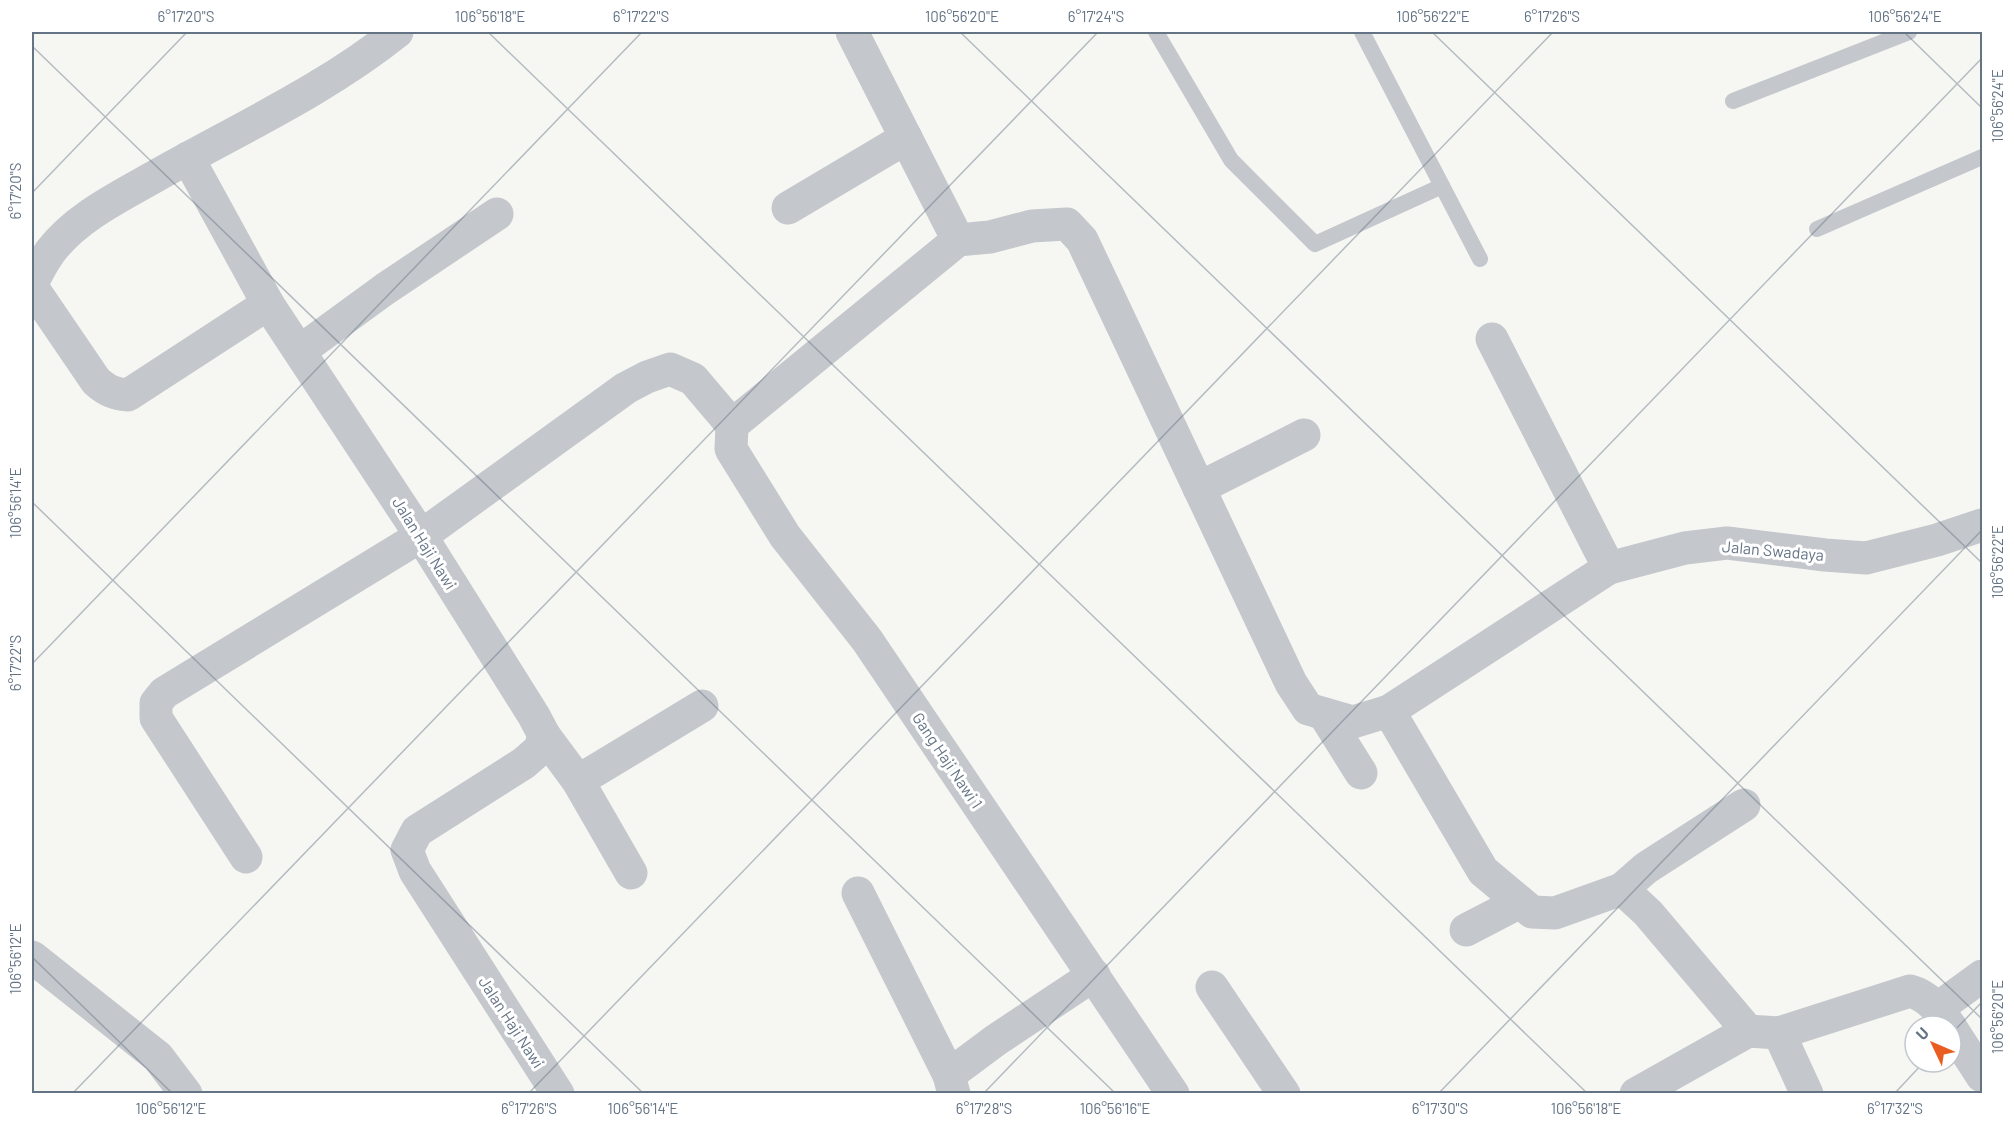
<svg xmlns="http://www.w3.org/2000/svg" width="2014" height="1125" font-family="Barlow,sans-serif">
<rect width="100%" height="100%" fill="#f6f7f3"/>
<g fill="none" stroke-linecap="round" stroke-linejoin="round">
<g stroke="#c4c7cb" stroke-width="16">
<path d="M1156 32 1231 160 1315 244 1442 186"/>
<path d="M1362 32 1480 259"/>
<path d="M1733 101 1909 32"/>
<path d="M1817 229 1982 157"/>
</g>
<g stroke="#c4c7cb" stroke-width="33">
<path d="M852 32 958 240 990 237 1032 226 1067 224 1082 240 1291 683 1308 709 1353 722 1389 711 1609 568 1685 548 1727 543 1825 555 1866 558 1937 540 1982 525"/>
<path d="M188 158 268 304 421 536 534 716 544 735 540 749 524 763 417 831 407 850 415 871 558 1094"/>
<path d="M788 208 906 138"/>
<path d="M32 284C37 273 43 262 50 252 77 216 123 195 161 173 241 128 326 89 397 32"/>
<path d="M32 287 96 381C107 391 115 394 128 395L268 304"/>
<path d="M1492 339 1609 568"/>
<path d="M300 351 385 289 497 214"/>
<path d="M732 425 731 449 785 536 867 640 1173 1094"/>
<path d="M1199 488 1304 435"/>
<path d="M1389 711 1483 871 1532 912 1555 913 1622 889 1648 913 1748 1031 1779 1033 1910 991C1929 996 1939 1011 1950 1026"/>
<path d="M1324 714 1361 773"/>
<path d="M544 735 578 781 631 873"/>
<path d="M578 781 702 706"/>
<path d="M246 857 156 718V703L164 693 421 536 626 388 647 377 670 369 693 379 732 425 958 240"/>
<path d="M1622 889 1646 868 1744 805"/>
<path d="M858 893 949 1075"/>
<path d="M1466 930 1520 902"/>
<path d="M32 957 158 1057 186 1094"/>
<path d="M1212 987 1284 1094"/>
<path d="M1938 1008 1982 976"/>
<path d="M1951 1028 1982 1076"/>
<path d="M1779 1033 1807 1094"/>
<path d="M954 1094 949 1075 996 1040 1094 975"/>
<path d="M1636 1094 1748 1031"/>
</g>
</g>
<path fill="none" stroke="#647485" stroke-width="1.5" stroke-opacity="0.45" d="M488 32 1588 1094M960 32 1982 1019M1432 32 1982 563M1904 32 1982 108M32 46 1116 1094M32 193 187 32M32 502 644 1094M32 664 642 32M32 957 173 1094M1951 1034 1982 1002M72 1094 1098 32M528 1094 1553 32M983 1094 1982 58M1438 1094 1982 530M1894 1094 1924 1062"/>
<g text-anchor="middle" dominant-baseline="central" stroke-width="6" stroke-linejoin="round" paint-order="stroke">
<g font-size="16" fill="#647485" stroke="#fff">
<text transform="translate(425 543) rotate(58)">Jalan Haji Nawi</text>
<text transform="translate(1773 550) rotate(5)">Jalan Swadaya</text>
<text transform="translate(948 760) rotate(56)">Gang Haji Nawi 1</text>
<text transform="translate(512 1022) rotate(57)">Jalan Haji Nawi</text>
</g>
</g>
<rect width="2014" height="1125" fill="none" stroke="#ffffff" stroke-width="66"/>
<g transform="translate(1933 1044) rotate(314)"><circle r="28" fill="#ffffff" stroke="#c1c7ce" stroke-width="1.5"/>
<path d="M0-4.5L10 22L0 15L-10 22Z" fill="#e95e20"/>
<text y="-9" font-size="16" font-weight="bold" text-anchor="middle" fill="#647485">U</text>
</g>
<rect x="33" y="33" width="1948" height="1059" fill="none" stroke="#647485" stroke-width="2"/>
<g font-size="15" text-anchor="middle" fill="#647485">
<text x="186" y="22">6°17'20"S</text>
<text x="490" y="22">106°56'18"E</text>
<text x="641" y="22">6°17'22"S</text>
<text x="962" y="22">106°56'20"E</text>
<text x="1096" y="22">6°17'24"S</text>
<text x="1433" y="22">106°56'22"E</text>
<text x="1552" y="22">6°17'26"S</text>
<text x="1905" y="22">106°56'24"E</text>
<text transform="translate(1998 106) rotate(-90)" y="5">106°56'24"E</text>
<text transform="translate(16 191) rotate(-90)" y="5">6°17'20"S</text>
<text transform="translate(16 503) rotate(-90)" y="5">106°56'14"E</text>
<text transform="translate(1998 562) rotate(-90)" y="5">106°56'22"E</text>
<text transform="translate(16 663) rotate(-90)" y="5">6°17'22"S</text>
<text transform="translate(16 959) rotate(-90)" y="5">106°56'12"E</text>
<text transform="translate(1998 1017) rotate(-90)" y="5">106°56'20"E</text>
<text x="171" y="1114">106°56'12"E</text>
<text x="529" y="1114">6°17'26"S</text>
<text x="643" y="1114">106°56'14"E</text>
<text x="984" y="1114">6°17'28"S</text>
<text x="1115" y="1114">106°56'16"E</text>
<text x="1440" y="1114">6°17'30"S</text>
<text x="1586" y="1114">106°56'18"E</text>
<text x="1895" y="1114">6°17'32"S</text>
</g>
</svg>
